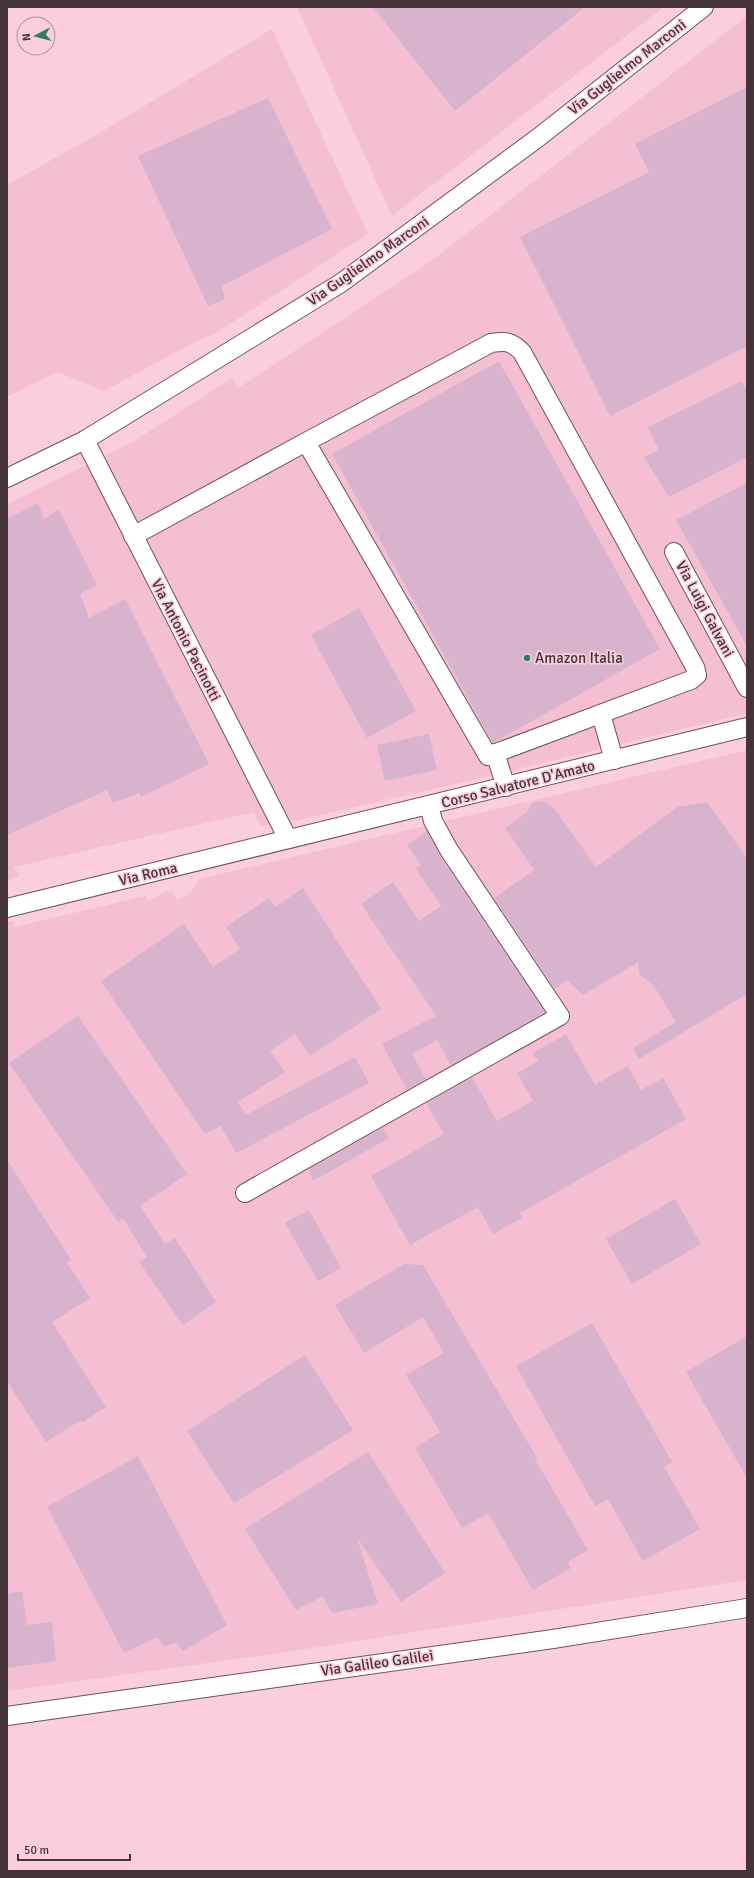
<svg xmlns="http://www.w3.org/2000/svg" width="754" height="1878" font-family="Signika,sans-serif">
<rect width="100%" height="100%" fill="#fbcedd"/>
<g fill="#f4bfd2">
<path d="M297 7H664L392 216Z"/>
<path d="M747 16V713L469 781 294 821 260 826 254 812 14 867 19 876 7 881V504L131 443 232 378 238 388 427 264Z"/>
<path d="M272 29 368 234 213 335 195 342 104 391 58 372 7 397V185L96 135Z"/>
<path d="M747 750V1580L280 1653 7 1691V922L14 921V927L146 896 147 901 165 892 173 891 177 900 190 894 199 879Z"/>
</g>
<g fill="#d7b3cd">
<path d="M373 7H585L455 111Z"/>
<path d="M747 87V346L610 416 520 237 649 172 635 144Z"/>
<path d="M268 98 332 229 222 286 225 299 208 306 138 156Z"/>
<path d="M499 361 660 649 493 743 332 454Z"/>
<path d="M742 381 747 391V457L669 497 644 457 659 450 648 427Z"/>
<path d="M747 483V646L676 520Z"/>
<path d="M38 503 44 519 59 510 97 585 80 594 89 618 125 599 209 764 141 797 139 793 113 803 107 790 7 835V519Z"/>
<path d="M359 608 416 711 367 738 311 635Z"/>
<path d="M429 734 437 770 385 781 377 745Z"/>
<path d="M544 801 553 807 596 867 677 807 707 802 747 858V994L639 1059 633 1048 676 1022 654 986 640 975 638 962 583 995 567 980 555 989 494 898 534 870 505 828 527 812 532 803Z"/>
<path d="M427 831 440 856 545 1012 451 1065 437 1040 412 1054 426 1079 407 1090 382 1044 436 1016 361 904 393 882 419 921 441 906 416 869 421 865 407 845Z"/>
<path d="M303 888 381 1009 310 1056 295 1034 270 1051 285 1072 238 1102 246 1115 355 1057 369 1083 236 1153 221 1126 205 1134 101 981 184 924 213 967 240 949 226 927 269 898 275 907Z"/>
<path d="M78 1016 187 1174 140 1206 165 1244 175 1238 216 1302 183 1325 139 1262 147 1257 123 1218 118 1222 9 1063Z"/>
<path d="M566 1034 595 1085 628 1066 641 1090 663 1078 686 1119 520 1213 522 1218 493 1234 478 1207 410 1245 371 1176 444 1134 426 1103 472 1077 497 1121 533 1101 517 1073 538 1061 533 1053Z"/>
<path d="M383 1128 389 1138 313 1181 309 1169Z"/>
<path d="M7 1160 71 1260 67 1263 90 1298 52 1322 106 1407 83 1422 81 1420 46 1442 7 1381Z"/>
<path d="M675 1199 701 1244 632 1284 606 1239Z"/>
<path d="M309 1210 341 1268 318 1281 285 1223Z"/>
<path d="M404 1264 423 1265 537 1458 535 1459 588 1550 568 1562 571 1568 533 1590 488 1513 462 1528 415 1448 440 1432 406 1375 444 1353 423 1317 364 1353 335 1305Z"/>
<path d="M592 1323 672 1462 664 1467 700 1529 643 1561 608 1499 595 1506 516 1366Z"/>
<path d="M747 1336V1478L686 1372Z"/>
<path d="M305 1355 353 1430 234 1503 187 1431Z"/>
<path d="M368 1452 445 1573 401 1602 357 1538 378 1604 332 1613 323 1596 296 1610 245 1529Z"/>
<path d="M138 1456 227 1625 183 1651 176 1643 164 1647 157 1637 124 1653 47 1507Z"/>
<path d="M22 1591 27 1625 52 1622 56 1661 7 1668V1594Z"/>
</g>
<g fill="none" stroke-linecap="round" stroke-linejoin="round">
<defs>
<g id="minor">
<path d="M85 440 288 839"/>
<path d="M7 478 85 440 341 283 539 137 704 7"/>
<path d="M133 536 306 442 488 756 691 680 697 675 695 667 522 352C511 341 506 341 491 343L306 442"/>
<path d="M674 552 747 688"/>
<path d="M601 714 614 760"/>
<path d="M495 753 506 787"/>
<path d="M7 908 747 727"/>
<path d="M245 1193 560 1016 449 850 433 821 429 805"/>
<path d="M7 1716 553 1639 747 1608"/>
</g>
</defs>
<use href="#minor" stroke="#744e5c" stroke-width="20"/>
<use href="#minor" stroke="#fff" stroke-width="18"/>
</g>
<circle fill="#377969" stroke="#fbcedd" stroke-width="1.5" cx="527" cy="658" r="4"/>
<g text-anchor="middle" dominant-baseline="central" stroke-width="3.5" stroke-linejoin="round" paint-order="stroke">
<g font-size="15" fill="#45333a" stroke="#fbcedd">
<text transform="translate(627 67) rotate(-38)">Via Guglielmo Marconi</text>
<text transform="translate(368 261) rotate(-35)">Via Guglielmo Marconi</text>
<text transform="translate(705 609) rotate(62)">Via Luigi Galvani</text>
<text transform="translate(186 640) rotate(63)">Via Antonio Pacinotti</text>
<text transform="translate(518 784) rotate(-14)">Corso Salvatore D'Amato</text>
<text transform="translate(148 874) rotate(-13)">Via Roma</text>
<text transform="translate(377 1663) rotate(-8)">Via Galileo Galilei</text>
</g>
<g font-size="15" fill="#45333a" stroke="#fbcedd" text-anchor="start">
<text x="535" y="658">Amazon Italia</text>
</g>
</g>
<rect width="754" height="1878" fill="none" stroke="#45333a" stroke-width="16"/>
<g transform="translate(36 36) rotate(263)"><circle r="19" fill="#fbcedd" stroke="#b2909c"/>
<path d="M0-3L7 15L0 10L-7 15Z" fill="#377969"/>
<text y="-6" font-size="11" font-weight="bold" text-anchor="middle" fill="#45333a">N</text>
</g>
<path d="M18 1854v6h112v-6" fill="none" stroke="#45333a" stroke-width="2"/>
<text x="24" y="1854" font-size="12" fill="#45333a" stroke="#fbcedd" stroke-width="3" paint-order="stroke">50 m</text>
</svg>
